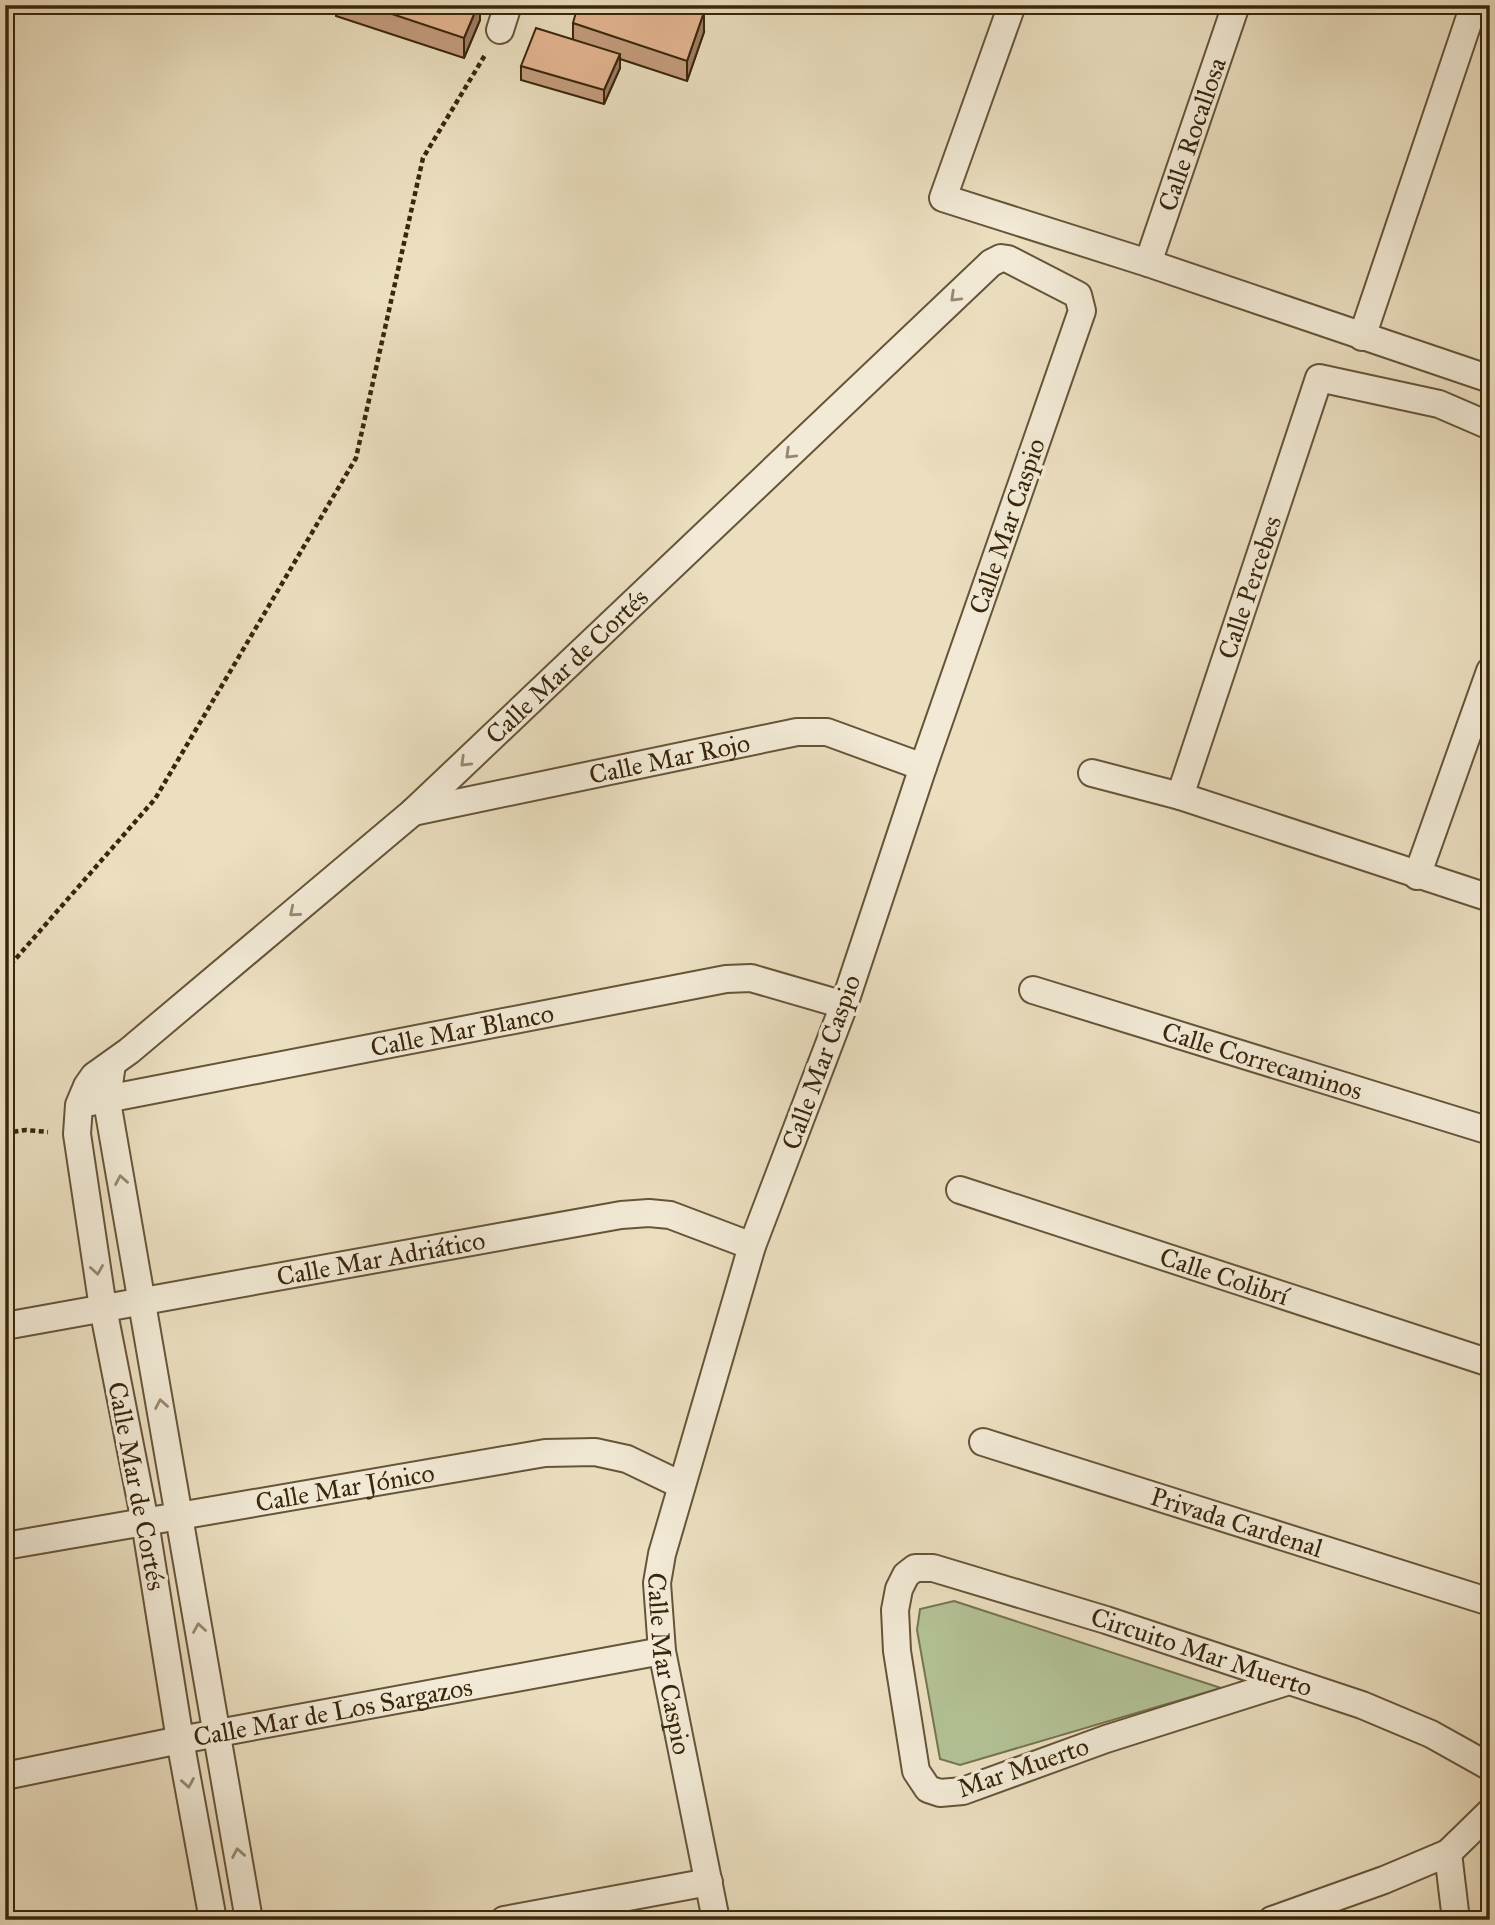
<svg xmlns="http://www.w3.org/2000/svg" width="1495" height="1925" font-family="'IM FELL Great Primer',serif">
<rect width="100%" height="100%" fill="#ebdfc0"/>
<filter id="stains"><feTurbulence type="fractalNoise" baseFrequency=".00286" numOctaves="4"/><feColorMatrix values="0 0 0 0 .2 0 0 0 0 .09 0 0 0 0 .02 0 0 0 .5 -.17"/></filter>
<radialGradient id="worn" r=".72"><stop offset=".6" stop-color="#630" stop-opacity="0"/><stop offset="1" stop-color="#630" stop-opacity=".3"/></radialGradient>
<path fill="#b3c296" stroke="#767450" stroke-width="2" d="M954 1601 1221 1688 960 1765 940 1759 917 1630 920 1609Z"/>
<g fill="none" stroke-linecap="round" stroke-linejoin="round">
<defs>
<g id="minor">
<path d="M1012 5 943 198 1148 263 1490 379"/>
<path d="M500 30 508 5"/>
<path id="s1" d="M1148 263 1236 5"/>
<path d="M1362 337 1474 5"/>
<path d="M1092 773 1180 796 1490 898"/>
<path id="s2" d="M1180 796 1319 378 1439 404 1490 426"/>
<path id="s3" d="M413 812 797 732H827L923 767"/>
<path d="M1417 876 1490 671"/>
<path id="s4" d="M1033 990 1490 1131"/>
<path d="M112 1064 107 1098 109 1113 249 1920"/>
<path id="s5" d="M91 1102 726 979 751 978 844 1005"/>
<path id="s6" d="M960 1190 1490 1363"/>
<path id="s7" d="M5 1326 621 1215 649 1213 670 1215 752 1246"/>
<path id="s8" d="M983 1442 1490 1602"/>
<path id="s9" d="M5 1546 545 1453 595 1452 627 1459 681 1485"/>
<path id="s10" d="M1289 1681 1106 1739 963 1791 940 1793 928 1789 916 1771 897 1651 895 1610 899 1589 906 1575 915 1568H933L1106 1620 1362 1705 1431 1734 1490 1767"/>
<path id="s11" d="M5 1776 180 1740 662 1651"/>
<path d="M1448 1853 1490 1812"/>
<path id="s12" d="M213 1920 180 1740 145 1522 103 1308 77 1134 79 1105 87 1086 94 1076 129 1051 413 812 991 263 1001 258 1008 259 1078 295 1082 311 923 767 844 1005 752 1246 662 1554 657 1583 662 1651 716 1920"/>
<path d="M504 1920 709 1882"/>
<path d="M1272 1920 1384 1880 1448 1853 1456 1920"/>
</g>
</defs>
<use href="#minor" stroke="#665438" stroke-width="30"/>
<g stroke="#39260b" stroke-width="4.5" stroke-dasharray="5 3.5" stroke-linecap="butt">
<path d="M5 971 155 799 356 458 423 158 485 55"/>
<path d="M5 1133 26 1130 48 1132"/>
</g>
<use href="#minor" stroke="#f2ead6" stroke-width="26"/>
</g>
<g fill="#c49d7e" stroke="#39260b" stroke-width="2">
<path d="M336 5H480V20L464 58 336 16Z"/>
<path d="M573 23 704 32 687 81 620 59V68L604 104 521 80V66L573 39Z"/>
</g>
<g fill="#a07f66" stroke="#39260b" stroke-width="2">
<path d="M478 5H480V20L464 58V38Z"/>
<path d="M704 12V32L687 81V61Z"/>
<path d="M620 54V68L604 104V90Z"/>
</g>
<g fill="#e4b692" stroke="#39260b" stroke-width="2">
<path d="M365 5H478L464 38Z"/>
<path d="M578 5H681L704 12 687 61 573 23Z"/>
<path d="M536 28 620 54 604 90 521 66Z"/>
</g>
<defs><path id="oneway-chevron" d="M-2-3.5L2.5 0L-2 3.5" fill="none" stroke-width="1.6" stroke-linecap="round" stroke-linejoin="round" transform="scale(1.75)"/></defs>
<g stroke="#968870">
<use href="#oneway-chevron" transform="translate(955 297) rotate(136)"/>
<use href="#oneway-chevron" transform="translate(790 454) rotate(136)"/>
<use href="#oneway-chevron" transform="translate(465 762) rotate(136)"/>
<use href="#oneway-chevron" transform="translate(294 912) rotate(140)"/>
<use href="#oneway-chevron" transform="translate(121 1180) rotate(-100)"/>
<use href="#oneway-chevron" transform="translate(97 1270) rotate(81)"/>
<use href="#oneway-chevron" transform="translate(161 1404) rotate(-100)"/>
<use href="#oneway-chevron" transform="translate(199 1628) rotate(-99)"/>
<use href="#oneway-chevron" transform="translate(188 1783) rotate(80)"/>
<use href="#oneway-chevron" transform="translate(238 1853) rotate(-100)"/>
</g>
<g text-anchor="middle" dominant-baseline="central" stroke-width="7" stroke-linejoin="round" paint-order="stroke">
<g font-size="26" fill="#39260b" stroke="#f2ead6">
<text stroke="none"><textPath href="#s1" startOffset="136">Calle Rocallosa</textPath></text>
<text transform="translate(1007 526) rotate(-71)">Calle Mar Caspio</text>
<text stroke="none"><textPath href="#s2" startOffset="220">Calle Percebes</textPath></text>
<text stroke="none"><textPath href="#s12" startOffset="1486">Calle Mar de Cortés</textPath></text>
<text stroke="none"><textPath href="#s3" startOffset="262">Calle Mar Rojo</textPath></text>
<text stroke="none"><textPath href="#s5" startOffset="378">Calle Mar Blanco</textPath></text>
<text stroke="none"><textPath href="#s4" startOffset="240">Calle Correcaminos</textPath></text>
<text transform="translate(821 1062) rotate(-70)">Calle Mar Caspio</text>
<text stroke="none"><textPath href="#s7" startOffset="382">Calle Mar Adriático</textPath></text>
<text stroke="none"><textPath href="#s6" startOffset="278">Calle Colibrí</textPath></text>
<text transform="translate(137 1486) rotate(79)">Calle Mar de Cortés</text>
<text stroke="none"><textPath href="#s9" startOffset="345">Calle Mar Jónico</textPath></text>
<text stroke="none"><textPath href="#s8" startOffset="266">Privada Cardenal</textPath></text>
<text stroke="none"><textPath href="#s10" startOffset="912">Circuito Mar Muerto</textPath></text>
<text stroke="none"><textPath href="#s12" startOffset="3608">Calle Mar Caspio</textPath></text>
<text stroke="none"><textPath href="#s11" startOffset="334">Calle Mar de Los Sargazos</textPath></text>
<text transform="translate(1023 1767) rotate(-19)">Mar Muerto</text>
</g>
</g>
<rect width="1495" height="1925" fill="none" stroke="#ebdfc0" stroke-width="28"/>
<rect x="7" y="7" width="1481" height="1911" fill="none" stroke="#39260b" stroke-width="3.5"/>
<rect x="14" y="14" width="1467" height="1897" fill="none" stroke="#39260b" stroke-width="2"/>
<rect width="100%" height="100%" filter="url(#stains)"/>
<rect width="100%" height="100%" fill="url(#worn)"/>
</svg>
